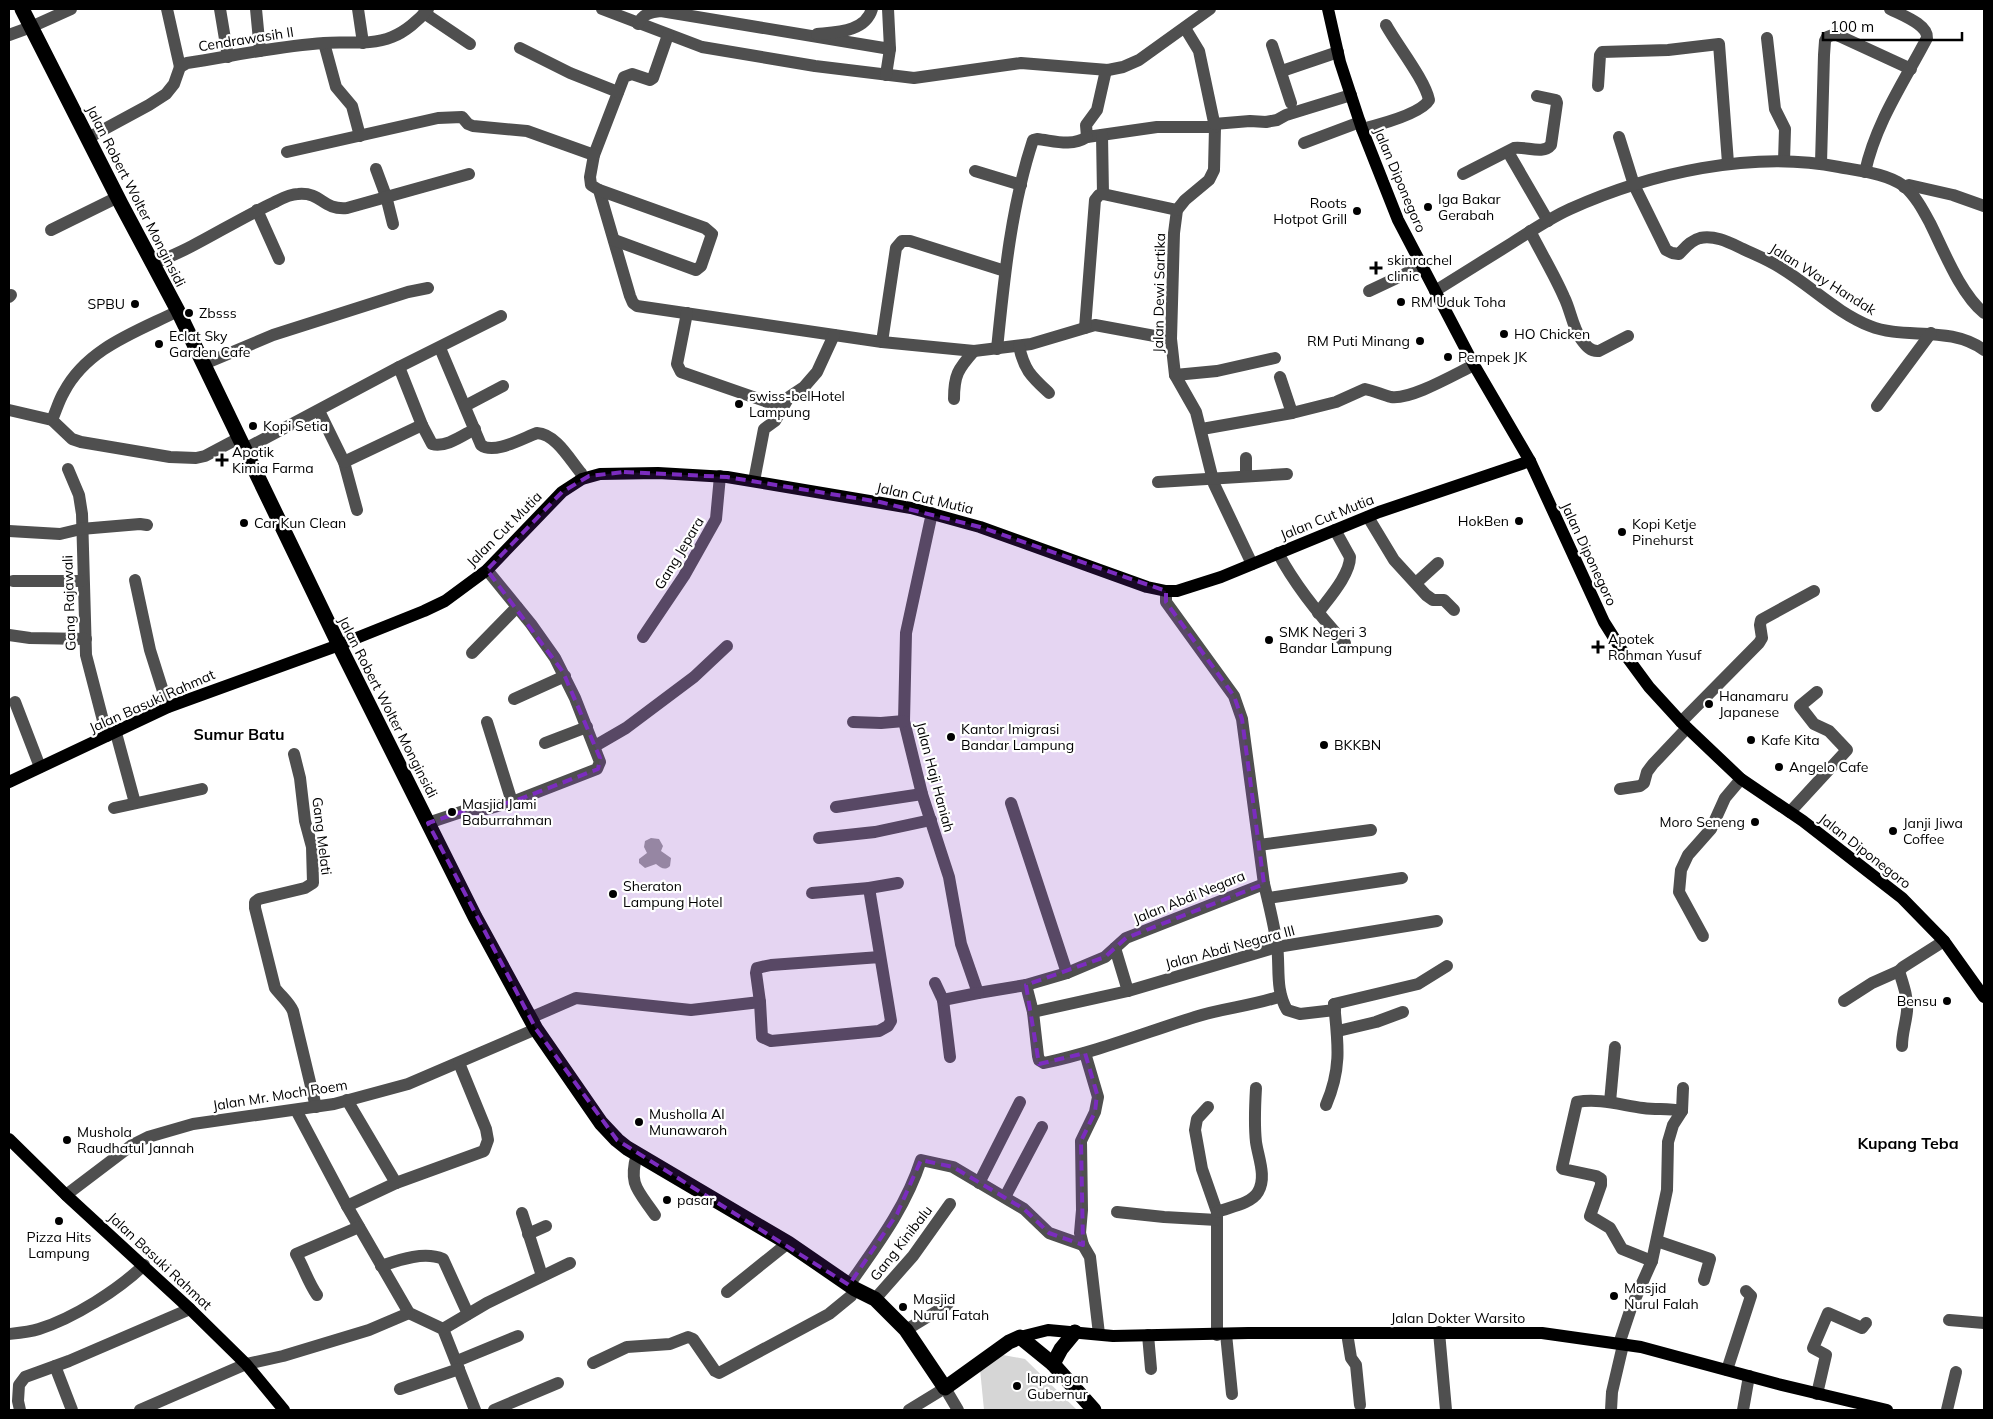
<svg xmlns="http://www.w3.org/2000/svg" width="1993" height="1419" font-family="Mulish,sans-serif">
<rect width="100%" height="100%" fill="#fff"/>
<path fill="#d6d6d6" d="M1003 1355 1025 1359 1077 1410H984L980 1369Z"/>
<path fill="#9d9d9d" d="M651 838 659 839 663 846 661 851 671 858 670 866C665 871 661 868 656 864L645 868 639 863V859L647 853 644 847 645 841Z"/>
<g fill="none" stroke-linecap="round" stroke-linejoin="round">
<g stroke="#4f4f4f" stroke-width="12">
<path d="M167 9 180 67"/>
<path d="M220 9 228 57"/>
<path d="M256 9 260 51"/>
<path d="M358 9 363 43"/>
<path d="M602 9 702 47 815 66 914 78 1021 63 1108 70 1123 67 1139 60 1210 9"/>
<path d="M424 13 470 44"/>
<path d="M638 24C643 14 650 12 661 11L890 49 888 9"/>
<path d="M1185 28 1199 51 1215 127 1214 170 1209 180 1185 200 1177 210 1174 233 1171 339 1175 375 1196 412 1214 484 1252 564"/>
<path d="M817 34C837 32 865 32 872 9"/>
<path d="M9 35 31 27 71 9"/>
<path d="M668 35 653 78 650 80 632 74 624 77 594 155 590 177 591 185 599 190 630 296 633 303 637 306 882 342 974 351 1031 344 1095 325 1171 339"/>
<path d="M1767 38 1775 109 1785 129 1784 161"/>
<path d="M324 43 336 87 352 106 360 136"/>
<path d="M1272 45 1291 103"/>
<path d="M520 48 570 73 618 92"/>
<path d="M1106 70 1097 110 1086 125 1087 137 1157 127H1215"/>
<path d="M1282 71 1338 52"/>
<path d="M886 75 890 49"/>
<path d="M1598 86 1600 55 1602 52 1668 50 1719 44 1728 163"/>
<path d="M1214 124 1250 121 1266 122 1277 120 1286 115 1351 95"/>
<path d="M1362 129C1378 125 1421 114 1429 100 1425 80 1397 45 1386 25"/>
<path d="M1102 135 1103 194"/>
<path d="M1619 137 1634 185 1666 250 1672 253 1679 254C1685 248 1691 240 1700 238 1716 235 1730 243 1743 249 1756 255 1769 260 1781 268 1811 286 1837 313 1870 326 1904 340 1950 325 1984 350"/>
<path d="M88 138 149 105 166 94 174 84 180 67 187 63C233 56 278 46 324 43 346 41 370 46 392 37 405 32 419 20 428 9"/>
<path d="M1304 143 1360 122"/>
<path d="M287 152 438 118 462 117 468 124 473 126 527 131 594 155"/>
<path d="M1508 152 1548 221"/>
<path d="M1821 163 1824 55 1825 41 1827 37 1835 34 1911 69"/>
<path d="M376 169 386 196 393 224"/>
<path d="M975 171 1021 185"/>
<path d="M1865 172C1876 122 1904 82 1927 38 1928 24 1901 15 1890 9"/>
<path d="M1463 174 1514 148C1526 146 1543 155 1551 145L1557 103 1556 100 1537 96"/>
<path d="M1904 187 1909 185 1953 195 1984 206"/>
<path d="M599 190 705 228 712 234 701 266 696 270 614 240"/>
<path d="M257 210 279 259"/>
<path d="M51 230 118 197"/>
<path d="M1530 231C1541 253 1554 274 1564 297 1571 311 1572 326 1581 339 1586 346 1591 352 1599 351L1628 336"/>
<path d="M153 264C166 258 179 253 192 246 219 232 245 216 273 203 281 199 289 194 298 194 323 192 321 210 347 208L469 174"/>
<path d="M1369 291 1422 266"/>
<path d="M1435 291C1461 275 1486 259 1512 243 1531 231 1550 218 1570 209 1650 173 1752 150 1839 167 1859 171 1886 173 1904 186 1915 195 1923 210 1930 223 1944 251 1960 293 1984 313"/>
<path d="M9 297 11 295"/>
<path d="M687 313 677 364 681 372 782 407"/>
<path d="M1085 328 1095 200 1099 195 1103 194 1177 210"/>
<path d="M882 342 896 248 902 241H910L1005 271"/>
<path d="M1019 346C1024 370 1031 376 1049 393"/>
<path d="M440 348 481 445C494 455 523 438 537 433 556 434 570 460 581 473L582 479"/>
<path d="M997 349C1004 279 1011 207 1033 140L1037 139C1055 141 1071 147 1087 137"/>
<path d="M204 364 273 335 408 292 428 288"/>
<path d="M1175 375 1217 371 1275 358"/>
<path d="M1280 377 1292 413"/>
<path d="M954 399C954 375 958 369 974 351"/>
<path d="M465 406 503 386"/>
<path d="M1877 406 1931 333"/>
<path d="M9 410 52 420 72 439 81 442 170 457 196 458 205 456 239 438"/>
<path d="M319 411 344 462 357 510"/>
<path d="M52 420C56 411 59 400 64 392 87 348 136 332 178 311"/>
<path d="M422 425 432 444C446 448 463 435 475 429"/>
<path d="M1202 429 1292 413 1336 402 1365 389C1374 391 1383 395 1391 397 1411 400 1455 374 1474 365"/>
<path d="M245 449 399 367 501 316"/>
<path d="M1246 458V475"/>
<path d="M344 462 422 425 399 367"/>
<path d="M68 469 79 495 82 514 86 655 107 736"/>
<path d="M754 481 764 429 775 421 789 397 804 387 817 372 834 335"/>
<path d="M1158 482 1287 474"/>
<path d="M932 513 906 633 904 721 922 794 949 877 961 944 978 993 1026 985 1067 973 1105 957 1126 938 1264 884 1242 719 1234 696 1166 602V591"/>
<path d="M1368 517 1394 560 1426 595 1433 600H1444L1454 610"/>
<path d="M9 531 60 534 81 529 140 524 147 525"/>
<path d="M1278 553C1296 587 1319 615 1345 643"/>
<path d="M135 580 150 650 168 707"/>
<path d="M13 581H82"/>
<path d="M1416 583 1438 563"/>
<path d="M1318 613C1328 599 1350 575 1350 557L1335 530"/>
<path d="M9 635 30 638 86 639"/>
<path d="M643 637 684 576 716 519 720 476"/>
<path d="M472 653 517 607"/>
<path d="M514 699 565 676"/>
<path d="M15 702 40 767"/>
<path d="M487 722 512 802"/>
<path d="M853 722 881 723 904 721"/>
<path d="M1681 722 1759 643 1762 638 1760 625 1761 620 1814 591"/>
<path d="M116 733 135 803"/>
<path d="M545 743 587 727"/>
<path d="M595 746 626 728 694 677 727 646"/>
<path d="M294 754 300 778 305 821 312 847 313 883 305 888 259 899 255 902V908L275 988C281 996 289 1002 293 1011L316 1107"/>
<path d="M1620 789 1640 786 1644 783 1647 772 1653 764 1687 728"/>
<path d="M1011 803 1067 973"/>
<path d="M836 807 922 794"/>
<path d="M114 808 202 789"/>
<path d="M1790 812 1847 750 1829 731 1814 724 1800 706 1817 692"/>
<path d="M428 823 470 809H487L512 802 597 769 600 762 575 698 555 658 531 624 487 570"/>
<path d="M819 838 875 832 931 820"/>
<path d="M1259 845 1371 830"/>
<path d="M1264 884C1269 904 1274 925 1277 945 1280 968 1275 989 1287 1010L1300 1014 1335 1010"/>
<path d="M869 888 891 1021 888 1026 879 1031 771 1041 762 1037 760 1002 756 973 757 968 771 965 880 957"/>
<path d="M812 893 869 888 898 883"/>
<path d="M1268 898 1402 878"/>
<path d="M1703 936 1679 892 1681 870 1688 855 1711 829 1725 798 1741 779"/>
<path d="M1115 948 1128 991"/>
<path d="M935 983 943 1000 950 1057"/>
<path d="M1026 985 1033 1012 1038 1056 1039 1060 1044 1063C1096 1052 1144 1033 1195 1017 1223 1008 1253 1006 1281 996"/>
<path d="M943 1000 978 993"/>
<path d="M1844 1001 1872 983 1899 971"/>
<path d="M1334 1004 1418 984 1447 966"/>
<path d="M1033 1012 1128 991 1277 947 1437 921"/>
<path d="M530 1018 576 998 691 1010 760 1002"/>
<path d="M1338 1031 1376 1022 1403 1012"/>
<path d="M1902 1046C1902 1033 1906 1023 1907 1011 1908 997 1903 984 1899 971L1903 967 1944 941"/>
<path d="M1085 1053 1098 1097 1095 1112 1081 1141 1082 1210 1080 1233 1083 1245 1090 1257 1099 1334"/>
<path d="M347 1100 396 1183"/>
<path d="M1610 1102 1615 1047"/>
<path d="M1326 1105C1342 1068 1338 1043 1334 1004"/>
<path d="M1208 1107 1197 1119 1195 1130 1202 1169 1217 1212V1335"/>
<path d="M296 1110 347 1206 409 1313 443 1329 475 1410"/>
<path d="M637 1154C628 1185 638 1190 655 1215"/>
<path d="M979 1183 1020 1102"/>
<path d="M66 1195 132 1145 148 1137 193 1124 334 1104 408 1084 536 1029"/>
<path d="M1005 1197 1042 1127"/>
<path d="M347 1206 396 1183 484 1151 488 1140 486 1129 459 1063"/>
<path d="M1117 1212 1164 1217 1217 1220"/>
<path d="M1217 1212C1229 1207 1251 1204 1258 1192 1267 1177 1258 1157 1256 1142 1254 1124 1255 1105 1256 1088"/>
<path d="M522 1213 542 1276"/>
<path d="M528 1234 546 1226"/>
<path d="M1657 1241 1710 1259 1704 1280"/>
<path d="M1652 1261 1622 1249 1610 1228 1590 1216 1601 1185V1179L1596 1176 1563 1169 1562 1168 1577 1102C1599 1098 1621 1105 1643 1108 1658 1110 1667 1108 1682 1111"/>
<path d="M381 1266C399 1260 424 1251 443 1259L468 1314"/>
<path d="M849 1285C877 1245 906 1207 921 1160L953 1167 1024 1209 1049 1233 1083 1245"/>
<path d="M727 1292 788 1243"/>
<path d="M317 1295C308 1282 304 1268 296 1254L359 1227"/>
<path d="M875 1299 913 1256 950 1204"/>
<path d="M1949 1320 1984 1323"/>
<path d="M443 1329 487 1303 570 1263"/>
<path d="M906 1330 947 1305 949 1302"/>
<path d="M1439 1332 1446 1410"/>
<path d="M1347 1333 1351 1358 1356 1365 1360 1405"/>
<path d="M9 1334C19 1333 30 1332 39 1329 74 1318 118 1290 144 1265"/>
<path d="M1226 1334 1232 1394"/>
<path d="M1148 1335 1151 1369"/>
<path d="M1619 1344 1631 1308 1652 1261 1667 1190 1668 1142 1673 1125 1682 1111 1683 1088"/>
<path d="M457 1361 518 1336"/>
<path d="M593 1363 627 1347 670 1344 688 1337 693 1339 715 1371 719 1373 829 1314 851 1296 855 1289"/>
<path d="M55 1366 72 1410"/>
<path d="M1727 1370 1751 1296 1746 1291"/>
<path d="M400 1389 459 1369"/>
<path d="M1817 1394 1826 1355 1813 1348 1828 1313 1862 1328 1866 1323"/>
<path d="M20 1410 18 1401 19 1385 25 1377 69 1361 190 1309"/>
<path d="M140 1410 246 1364 283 1356 369 1330 409 1313"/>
<path d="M494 1410 558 1383"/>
<path d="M909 1410 945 1388 958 1410"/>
<path d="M1611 1410 1612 1392 1623 1345"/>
<path d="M1743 1410 1749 1376"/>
<path d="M1947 1410 1956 1372"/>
</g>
<g stroke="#000" stroke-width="12">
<path d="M1328 9 1340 62 1362 129 1398 220 1474 365 1530 461 1604 622 1621 649 1649 687 1681 722 1741 779 1803 821 1902 898 1944 941 1984 997"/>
<path d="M9 782 168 707 339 645 424 611 445 601 487 570 562 492 582 479 600 474 658 473 727 477 911 508 980 527 1147 587 1166 591H1177L1221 577 1379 512 1530 461"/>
<path d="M9 1139 66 1195 190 1309 246 1364 284 1410"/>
<path d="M1020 1337 1048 1330 1113 1336 1248 1333H1542L1641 1347 1778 1384 1887 1410"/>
</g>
<g stroke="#000" stroke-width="15">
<path d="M22 9 121 204 178 311 339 645 475 917 536 1029 601 1123 617 1140 627 1148 788 1243 855 1289 875 1299 906 1330 945 1388 1009 1342 1020 1337 1053 1364 1094 1410"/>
<path d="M1053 1364 1061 1349 1075 1332"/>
</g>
</g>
<path fill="#7b2cbf" fill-opacity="0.2" stroke="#7b2cbf" stroke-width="4" stroke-dasharray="10 6" stroke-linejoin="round" d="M624 472 727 477 880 502 980 527 1166 591V602L1234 696 1242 719 1264 884 1126 938 1105 957 1026 985 1039 1064 1085 1053 1097 1094 1095 1112 1081 1141 1083 1245 1049 1233 1024 1209 953 1167 921 1160 897 1214 849 1285 617 1140 536 1029 428 823 470 809 512 802 598 769 600 758 563 672 487 570 562 492 589 476Z"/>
<g fill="#000" stroke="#fff" stroke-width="2">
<circle cx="1428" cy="207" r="5"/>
<circle cx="1357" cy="211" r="5"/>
<path d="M1373.5 260.5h5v5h5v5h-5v5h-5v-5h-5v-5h5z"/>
<circle cx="1401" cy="302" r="5"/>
<circle cx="135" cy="304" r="5"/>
<circle cx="189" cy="313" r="5"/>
<circle cx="1504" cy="334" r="5"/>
<circle cx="1420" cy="341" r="5"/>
<circle cx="159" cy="344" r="5"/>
<circle cx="1448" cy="357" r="5"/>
<circle cx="739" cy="404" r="5"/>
<circle cx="253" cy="426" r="5"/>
<path d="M219.5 452.5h5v5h5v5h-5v5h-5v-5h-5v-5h5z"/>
<circle cx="1519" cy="521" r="5"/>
<circle cx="244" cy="523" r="5"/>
<circle cx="1622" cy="532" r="5"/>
<circle cx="1269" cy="640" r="5"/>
<path d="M1595.5 639.5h5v5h5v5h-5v5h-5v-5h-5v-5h5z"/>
<circle cx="1709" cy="704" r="5"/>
<circle cx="951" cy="737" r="5"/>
<circle cx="1751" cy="740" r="5"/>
<circle cx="1324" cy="745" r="5"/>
<circle cx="1779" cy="767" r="5"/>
<circle cx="452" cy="812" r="5"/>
<circle cx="1755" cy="822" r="5"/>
<circle cx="1893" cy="831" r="5"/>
<circle cx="613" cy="894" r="5"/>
<circle cx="1947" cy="1001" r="5"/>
<circle cx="639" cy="1122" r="5"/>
<circle cx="67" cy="1140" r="5"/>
<circle cx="667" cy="1200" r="5"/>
<circle cx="59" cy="1221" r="5"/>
<circle cx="1614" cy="1296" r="5"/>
<circle cx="903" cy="1307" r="5"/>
<circle cx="1017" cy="1386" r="5"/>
</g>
<g text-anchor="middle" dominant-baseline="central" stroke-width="4.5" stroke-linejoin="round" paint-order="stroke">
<g font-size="14" fill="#000" stroke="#fff">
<text transform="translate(246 39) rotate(-9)">Cendrawasih II</text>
<text transform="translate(1400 180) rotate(67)">Jalan Diponegoro</text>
<text transform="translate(136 196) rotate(63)">Jalan Robert Wolter Monginsidi</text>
<text transform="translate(1823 279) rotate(32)">Jalan Way Handak</text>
<text transform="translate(1159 293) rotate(-89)">Jalan Dewi Sartika</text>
<text transform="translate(925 498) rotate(13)">Jalan Cut Mutia</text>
<text transform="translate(1327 517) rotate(-22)">Jalan Cut Mutia</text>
<text transform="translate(504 529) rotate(-45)">Jalan Cut Mutia</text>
<text transform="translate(679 553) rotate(-59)">Gang Jepara</text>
<text transform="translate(1589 554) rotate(65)">Jalan Diponegoro</text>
<text transform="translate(69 603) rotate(-92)">Gang Rajawali</text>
<text transform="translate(152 701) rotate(-24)">Jalan Basuki Rahmat</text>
<text transform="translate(388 707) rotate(63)">Jalan Robert Wolter Monginsidi</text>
<text transform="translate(935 777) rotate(75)">Jalan Haji Haniah</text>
<text transform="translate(322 836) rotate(83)">Gang Melati</text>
<text transform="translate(1865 851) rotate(38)">Jalan Diponegoro</text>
<text transform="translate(1189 897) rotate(-22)">Jalan Abdi Negara</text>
<text transform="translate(1230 947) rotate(-15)">Jalan Abdi Negara III</text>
<text transform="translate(280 1095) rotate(-9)">Jalan Mr. Moch Roem</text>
<text transform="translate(901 1243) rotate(-52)">Gang Kinibalu</text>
<text transform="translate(160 1261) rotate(43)">Jalan Basuki Rahmat</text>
<text x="1458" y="1318">Jalan Dokter Warsito</text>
</g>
<g font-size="14" fill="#000" stroke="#fff" text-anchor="start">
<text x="1438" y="199">Iga Bakar<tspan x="1438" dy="16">Gerabah</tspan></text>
<text x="1347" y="203" text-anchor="end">Roots<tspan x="1347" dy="16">Hotpot Grill</tspan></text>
<text x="1387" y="260">skinrachel<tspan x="1387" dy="16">clinic</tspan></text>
<text x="1411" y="302">RM Uduk Toha</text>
<text x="125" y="304" text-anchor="end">SPBU</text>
<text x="199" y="313">Zbsss</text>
<text x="1514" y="334">HO Chicken</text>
<text x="169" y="336">Eclat Sky<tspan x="169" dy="16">Garden Cafe</tspan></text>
<text x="1410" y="341" text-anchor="end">RM Puti Minang</text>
<text x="1458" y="357">Pempek JK</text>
<text x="749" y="396">swiss-belHotel<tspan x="749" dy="16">Lampung</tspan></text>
<text x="263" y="426">Kopi Setia</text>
<text x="232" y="452">Apotik<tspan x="232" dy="16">Kimia Farma</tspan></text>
<text x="1509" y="521" text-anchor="end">HokBen</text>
<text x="254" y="523">Car Kun Clean</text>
<text x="1632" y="524">Kopi Ketje<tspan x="1632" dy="16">Pinehurst</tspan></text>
<text x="1279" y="632">SMK Negeri 3<tspan x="1279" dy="16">Bandar Lampung</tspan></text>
<text x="1608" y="639">Apotek<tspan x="1608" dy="16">Rohman Yusuf</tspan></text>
<text x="1719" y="696">Hanamaru<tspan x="1719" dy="16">Japanese</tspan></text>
<text x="961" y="729">Kantor Imigrasi<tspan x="961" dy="16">Bandar Lampung</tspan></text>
<text x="1761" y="740">Kafe Kita</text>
<text x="1334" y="745">BKKBN</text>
<text x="1789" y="767">Angelo Cafe</text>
<text x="462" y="804">Masjid Jami<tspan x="462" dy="16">Baburrahman</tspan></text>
<text x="1745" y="822" text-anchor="end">Moro Seneng</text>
<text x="1903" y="823">Janji Jiwa<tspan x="1903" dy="16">Coffee</tspan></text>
<text x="623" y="886">Sheraton<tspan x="623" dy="16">Lampung Hotel</tspan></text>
<text x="1937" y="1001" text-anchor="end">Bensu</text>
<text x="649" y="1114">Musholla Al<tspan x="649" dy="16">Munawaroh</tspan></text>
<text x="77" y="1132">Mushola<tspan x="77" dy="16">Raudhatul Jannah</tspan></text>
<text x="677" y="1200">pasar</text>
<text x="59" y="1237" text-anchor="middle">Pizza Hits<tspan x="59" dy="16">Lampung</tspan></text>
<text x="1624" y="1288">Masjid<tspan x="1624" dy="16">Nurul Falah</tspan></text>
<text x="913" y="1299">Masjid<tspan x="913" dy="16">Nurul Fatah</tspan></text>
<text x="1027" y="1378">lapangan<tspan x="1027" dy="16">Gubernur</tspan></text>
</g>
<g font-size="16" font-weight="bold" fill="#000" stroke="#fff">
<text x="239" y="734">Sumur Batu</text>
<text x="1908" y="1143">Kupang Teba</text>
</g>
</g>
<rect width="1993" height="1419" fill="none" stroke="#000000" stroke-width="20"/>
<path d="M1823 32v8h139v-8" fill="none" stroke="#000000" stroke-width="2.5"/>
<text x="1830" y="32" font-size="15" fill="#000000" stroke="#ffffff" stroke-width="4" paint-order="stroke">100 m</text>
</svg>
